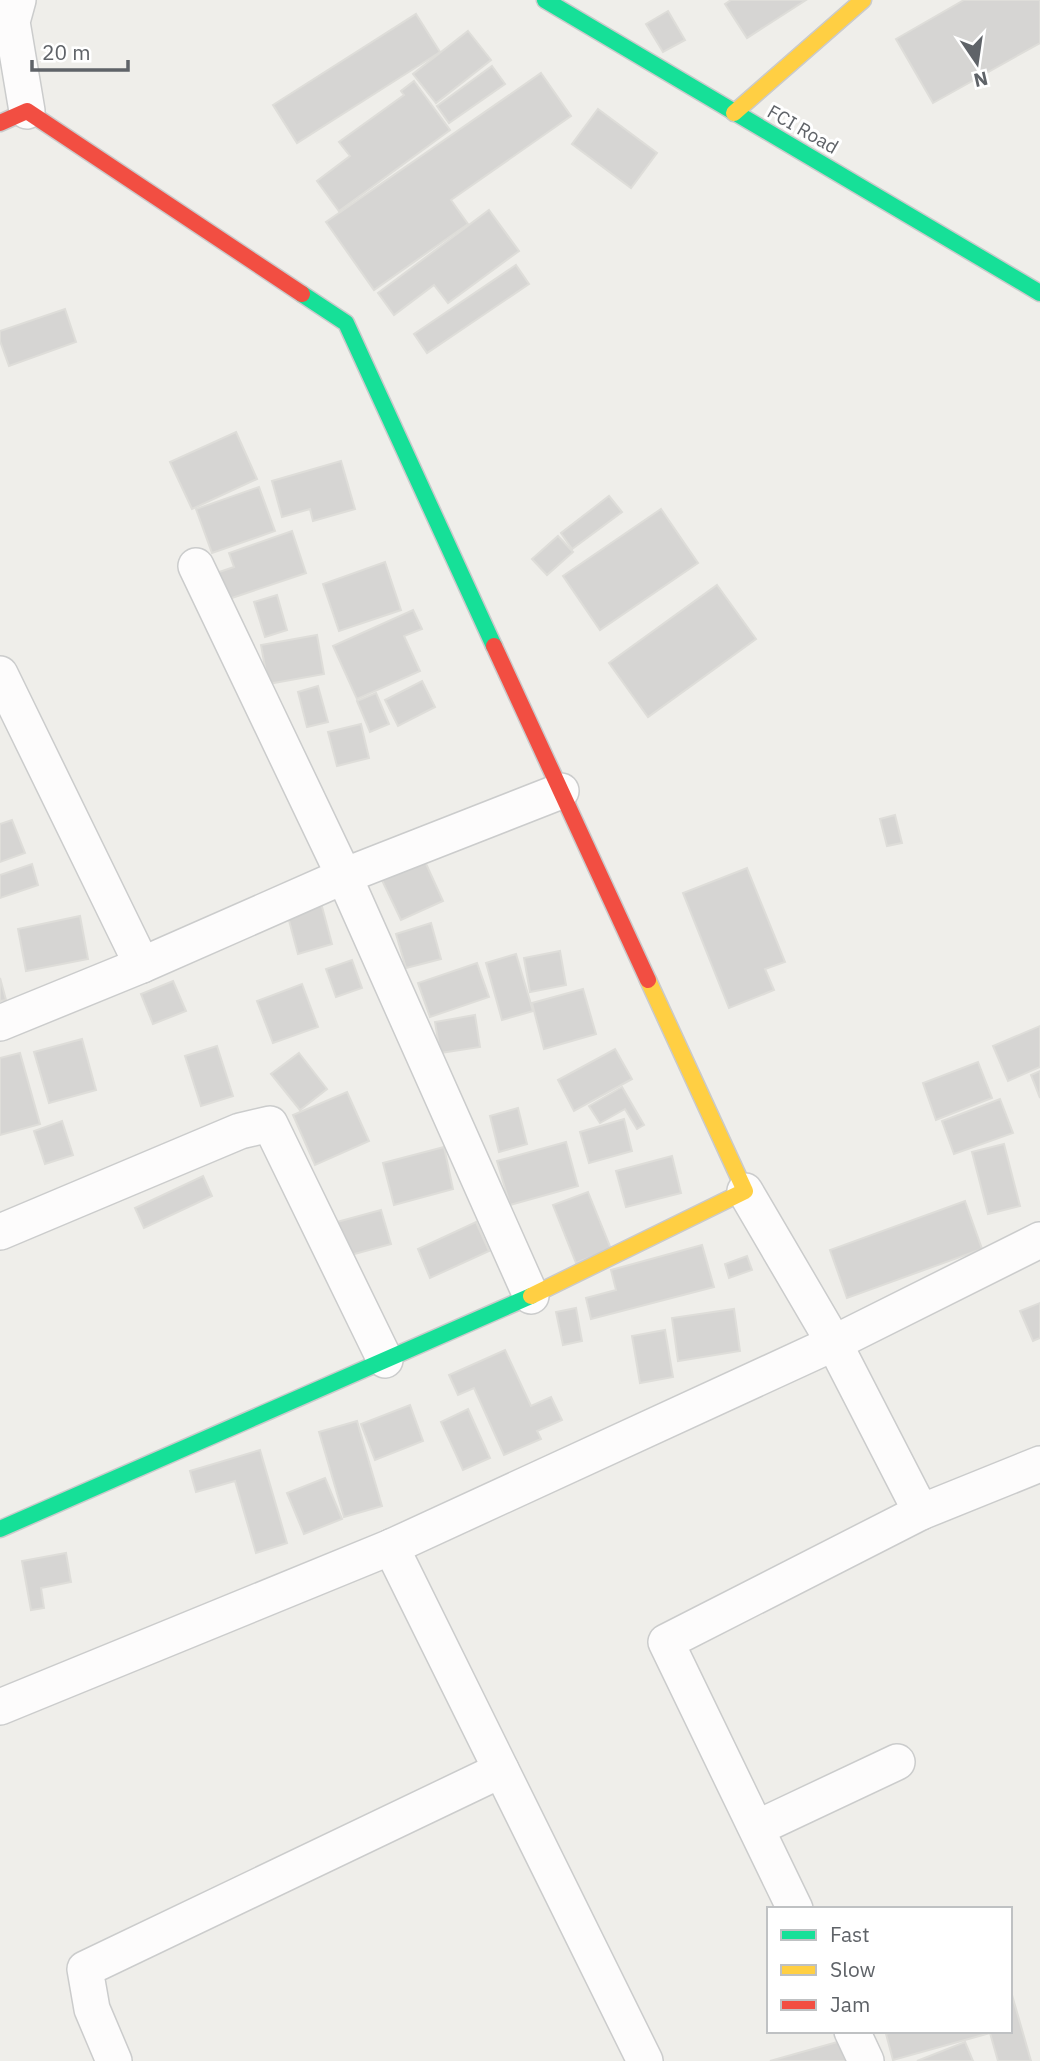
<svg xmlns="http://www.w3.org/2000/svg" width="1040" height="2061" font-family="'IBM Plex Sans',sans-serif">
<rect width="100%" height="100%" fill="#efeeea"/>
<g fill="#d6d5d3" stroke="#deddd9" stroke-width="2">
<path d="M731 0H806L747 38 725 4Z"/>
<path d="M964 0H1040V43L933 103 896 39Z"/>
<path d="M668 11 685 40 663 52 646 24Z"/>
<path d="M416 14 440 52 297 143 273 105Z"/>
<path d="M468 31 491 60 436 103 413 74Z"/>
<path d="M492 66 505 84 449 123 437 106Z"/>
<path d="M541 73 571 116 451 200 468 224 374 290 326 222Z"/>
<path d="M414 81 450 130 339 211 317 181 350 156 339 142 404 95 401 91Z"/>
<path d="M598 109 657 153 631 188 572 144Z"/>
<path d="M489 210 519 251 448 303 434 285 394 315 378 293Z"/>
<path d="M516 265 529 284 427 353 414 334Z"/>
<path d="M65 309 76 342 9 366 0 341V331Z"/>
<path d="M236 432 257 479 192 509 170 462Z"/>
<path d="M341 461 355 509 313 521 310 509 282 517 272 481Z"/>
<path d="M259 487 275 531 212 553 196 509Z"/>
<path d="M609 496 622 512 572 549 561 533Z"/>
<path d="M661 509 698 563 600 630 563 576Z"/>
<path d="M292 531 306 573 220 602 210 575 234 567 229 553Z"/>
<path d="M558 536 573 552 547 575 532 559Z"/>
<path d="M385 562 401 610 339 631 323 584Z"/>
<path d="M717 585 756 639 648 717 609 663Z"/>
<path d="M277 595 287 630 265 637 254 602Z"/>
<path d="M413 610 422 629 404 636 420 671 357 699 333 646Z"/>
<path d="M317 635 324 674 268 684 261 645Z"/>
<path d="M422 681 435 707 398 726 385 700Z"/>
<path d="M318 686 328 722 307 727 298 692Z"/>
<path d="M376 693 389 724 370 732 357 701Z"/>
<path d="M361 724 369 758 337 766 328 732Z"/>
<path d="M895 815 902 843 887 846 880 819Z"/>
<path d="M12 820 25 853 0 862V824Z"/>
<path d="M422 855 443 901 401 920 379 874Z"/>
<path d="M32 864 38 885 0 898V875Z"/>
<path d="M747 868 785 962 765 969 774 990 729 1008 683 893Z"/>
<path d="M321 903 332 944 298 954 287 913Z"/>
<path d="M80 916 88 959 26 971 18 929Z"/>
<path d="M431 923 441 959 406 968 396 934Z"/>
<path d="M560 951 566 985 530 992 524 958Z"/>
<path d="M516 954 533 1011 502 1020 486 963Z"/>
<path d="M352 960 362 988 336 997 326 969Z"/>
<path d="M477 963 489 997 430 1017 418 983Z"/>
<path d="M0 978 6 1000 0 1001Z"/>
<path d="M173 981 186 1011 153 1024 141 994Z"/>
<path d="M302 984 318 1027 273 1043 257 1001Z"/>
<path d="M583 989 596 1034 544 1049 532 1003Z"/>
<path d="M475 1015 480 1047 440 1053 435 1022Z"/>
<path d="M1040 1026V1067L1008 1081 993 1046Z"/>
<path d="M82 1039 96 1090 49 1103 34 1052Z"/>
<path d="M217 1046 233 1096 201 1106 185 1056Z"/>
<path d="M615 1049 632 1079 574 1111 558 1080Z"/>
<path d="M20 1053 40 1124 0 1135V1058Z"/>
<path d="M299 1053 327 1089 300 1110 271 1074Z"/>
<path d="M978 1062 992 1098 936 1120 923 1083Z"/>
<path d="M1040 1071V1098L1031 1075Z"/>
<path d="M622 1087 644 1125 637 1129 625 1109 600 1123 589 1106Z"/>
<path d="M347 1092 369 1141 315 1165 293 1115Z"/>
<path d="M1000 1099 1013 1133 954 1154 942 1121Z"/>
<path d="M518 1108 527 1144 499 1152 490 1116Z"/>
<path d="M624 1119 632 1151 589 1163 580 1132Z"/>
<path d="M62 1121 73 1155 45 1164 34 1131Z"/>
<path d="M566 1142 578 1186 510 1205 497 1161Z"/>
<path d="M1004 1144 1020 1206 988 1214 972 1152Z"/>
<path d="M444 1147 453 1189 394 1205 383 1163Z"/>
<path d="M672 1156 681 1193 626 1207 616 1171Z"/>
<path d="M203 1176 212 1196 144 1228 135 1208Z"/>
<path d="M588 1192 611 1249 576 1263 553 1205Z"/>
<path d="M965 1201 982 1249 847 1298 830 1250Z"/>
<path d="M381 1210 391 1244 347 1256 337 1222Z"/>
<path d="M476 1222 489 1251 430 1278 418 1249Z"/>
<path d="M702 1245 714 1287 591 1319 586 1298 616 1290 611 1270Z"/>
<path d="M747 1256 752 1270 729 1278 725 1264Z"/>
<path d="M1040 1303V1338L1033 1341 1020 1311Z"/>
<path d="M576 1308 582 1341 563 1345 556 1312Z"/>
<path d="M734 1309 740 1351 678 1361 672 1318Z"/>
<path d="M665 1330 673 1377 640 1383 632 1336Z"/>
<path d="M505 1350 531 1406 551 1397 562 1420 537 1431 541 1439 504 1455 474 1388 458 1395 449 1375Z"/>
<path d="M410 1405 423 1441 375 1460 361 1424Z"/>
<path d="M468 1409 490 1458 463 1470 441 1422Z"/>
<path d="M357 1421 382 1506 344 1517 319 1432Z"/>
<path d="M260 1450 287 1543 256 1553 235 1481 196 1492 190 1471Z"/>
<path d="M325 1478 342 1519 304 1534 287 1493Z"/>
<path d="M66 1553 71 1582 41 1588 44 1608 31 1610 22 1561Z"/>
<path d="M1010 1988 1031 2061H998L990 2033 893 2060 886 2034 895 2031H1010Z"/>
<path d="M841 2041 847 2061H770Z"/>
<path d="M965 2042 973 2061H917Z"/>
</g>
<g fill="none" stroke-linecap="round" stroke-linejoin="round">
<defs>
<g id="street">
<path d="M18 0 12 22 27 111"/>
<path d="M196 566 344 876 561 791"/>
<path d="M0 674 142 965 0 1023"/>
<path d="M142 965 344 876 531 1296"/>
<path d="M745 1191 834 1343 921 1512 1040 1464"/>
<path d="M0 1232 240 1131 270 1124 385 1360"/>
<path d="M391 1547 645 2061"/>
<path d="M0 1707 391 1547 834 1343 1040 1240"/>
<path d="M757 1828 897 1762"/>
<path d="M795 1909 666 1642 921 1512"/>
<path d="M852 2031 866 2061"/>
<path d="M114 2061 92 2009 85 1969 501 1770"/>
</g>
<g id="fast">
<path d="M545 0 1040 293"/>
<path d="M302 294 346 323 494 646"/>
<path d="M0 1529 531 1296"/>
</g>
<g id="slow">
<path d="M734 113 863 0"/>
<path d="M531 1296 745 1191 648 980"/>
</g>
<g id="jam">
<path d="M0 123 27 111 302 294"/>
<path d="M494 646 648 980"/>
</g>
</defs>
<use href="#street" stroke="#cbcccc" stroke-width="38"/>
<use href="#fast" stroke="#cacacb" stroke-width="19"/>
<use href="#slow" stroke="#cacacb" stroke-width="19"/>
<use href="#jam" stroke="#cacacb" stroke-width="19"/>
<use href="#street" stroke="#fdfcfc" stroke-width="35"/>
<use href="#fast" stroke="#16e098" stroke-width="16"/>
<use href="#slow" stroke="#ffcf43" stroke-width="16"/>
<use href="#jam" stroke="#f24e42" stroke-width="16"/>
</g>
<g text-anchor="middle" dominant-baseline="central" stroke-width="6" stroke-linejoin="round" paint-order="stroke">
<g font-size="19" fill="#5f6368" stroke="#fff">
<text transform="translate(803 129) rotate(30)">FCI Road</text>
</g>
</g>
<rect x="767" y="1907" width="245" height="126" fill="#ffffff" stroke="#bfc1c3" stroke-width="2"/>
<rect x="781" y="1930" width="35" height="10" fill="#16e098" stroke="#bfc1c3" stroke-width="2"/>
<text x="830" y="1942" font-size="21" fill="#5f6368">Fast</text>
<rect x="781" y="1965" width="35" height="10" fill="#ffcf43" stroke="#bfc1c3" stroke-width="2"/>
<text x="830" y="1977" font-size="21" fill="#5f6368">Slow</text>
<rect x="781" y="2000" width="35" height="10" fill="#f24e42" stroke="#bfc1c3" stroke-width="2"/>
<text x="830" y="2012" font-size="21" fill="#5f6368">Jam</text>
<g transform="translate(977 63) rotate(167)" stroke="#ffffff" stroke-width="5" paint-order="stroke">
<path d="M0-5L12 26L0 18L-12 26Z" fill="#5f6368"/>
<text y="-10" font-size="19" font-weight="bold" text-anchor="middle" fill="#5f6368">N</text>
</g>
<path d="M32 60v10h96v-10" fill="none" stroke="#5f6368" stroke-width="3.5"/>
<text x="42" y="60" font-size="21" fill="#5f6368" stroke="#ffffff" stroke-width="5" paint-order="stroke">20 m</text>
</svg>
